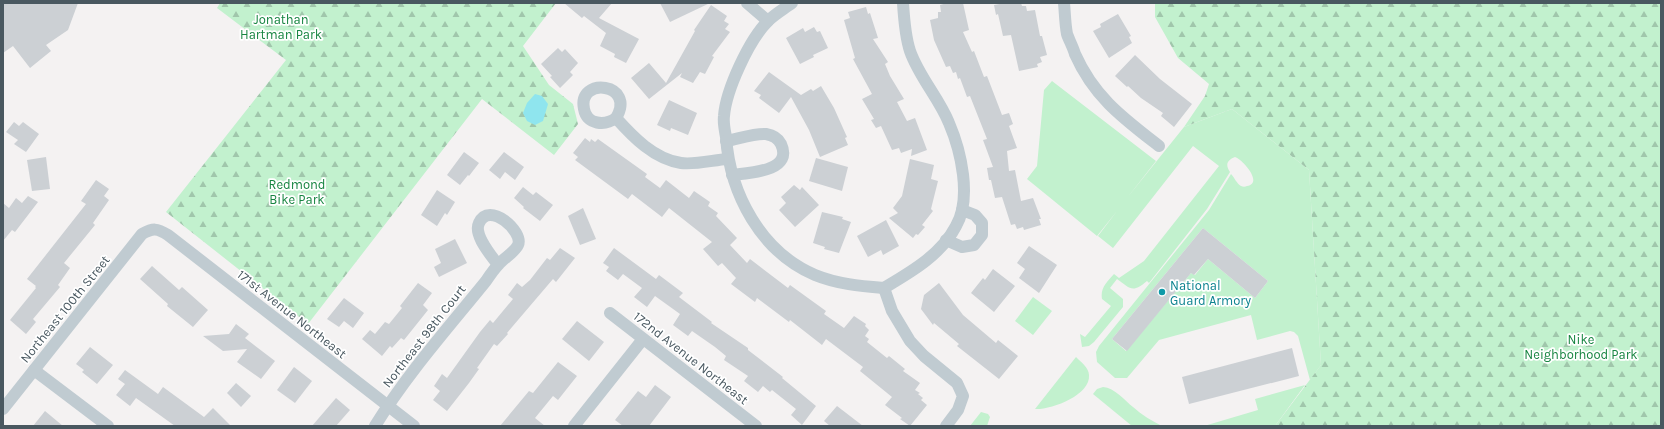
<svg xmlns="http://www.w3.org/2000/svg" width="1664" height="429" font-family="Karla,sans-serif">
<defs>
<pattern id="forest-firs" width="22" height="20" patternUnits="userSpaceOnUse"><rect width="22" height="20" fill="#c2f1ce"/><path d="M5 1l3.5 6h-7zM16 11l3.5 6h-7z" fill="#a0c6ab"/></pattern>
</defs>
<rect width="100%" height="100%" fill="#f4f2f2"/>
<g fill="#c2f1ce" fill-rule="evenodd">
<path d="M1052 81 1156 161 1127 198 1184 127 1232 109 1309 170 1321 365 1310 380 1298 336 1294 332 1290 331 1257 340 1251 315 1159 340 1127 378H1115L1097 362 1096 352 1099 346 1209 210 1231 174C1234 177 1237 184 1241 186 1243 187 1245 187 1247 186 1264 183 1242 159 1235 157 1227 160 1225 165 1230 172L1207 209 1149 283 1147 281C1132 294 1130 288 1117 279L1110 288 1123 299V307L1094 342 1089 346 1082 347 1080 334 1085 337 1111 306 1102 299C1100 288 1107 282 1114 274L1119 278 1144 261 1219 166 1193 146 1113 248 1098 236 1117 211 1097 236 1027 179 1037 166 1044 90ZM1203 228 1268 281 1255 298 1208 259 1195 275 1191 273 1126 351 1112 339Z"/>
<path d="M1033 297 1052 311 1033 335 1015 321Z"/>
<path d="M1076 357C1081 362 1089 368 1089 375 1091 395 1051 410 1035 409Z"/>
<path d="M1305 385 1275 426H1204L1258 410 1255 399Z"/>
<path d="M1103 387C1115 388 1124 400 1133 407 1142 415 1152 421 1162 426H1132L1093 394 1097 389Z"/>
<path d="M981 412 988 414 990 417 987 426H970Z"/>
</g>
<g fill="url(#forest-firs)">
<path d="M220 3H556L523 46 549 85 573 104 578 124 554 155 482 99 308 324 166 212 286 60 217 8Z"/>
<path d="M1155 3H1661V426H1275L1321 365 1309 170 1232 109 1184 127 1205 96 1209 84 1178 58 1155 17Z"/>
</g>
<path fill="#8fe5ee" d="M535 94 542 96 548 104 543 121 535 125 527 121 523 113 527 103Z"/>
<g fill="#ccd0d4">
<path d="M3 3H78L68 30 46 45 51 51 30 68 13 46 3 53Z"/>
<path d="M564 3H612L599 18 639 39 626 63 614 57 615 54 600 46 606 33 584 16 582 18Z"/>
<path d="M660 3H710L670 22Z"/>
<path d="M947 3H963L969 30 963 32 972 52 974 51 984 77 987 76 1002 115 1009 113 1013 124 1009 126 1017 148 1007 151 1009 171 1015 170 1021 201 1033 198 1041 219H1039L1041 225 1024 230 1023 227 1017 229 1015 224 1011 225 1002 197 995 198 991 180H989L987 168 993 167 983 140 987 139 970 96 967 97 960 78 958 79 956 72 953 73 950 66 946 67 934 40 930 20 938 18V12H941L940 5Z"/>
<path d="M1005 3H1021L1022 6H1026L1027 11 1035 10 1040 36H1042L1047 55 1040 57 1042 62 1037 64 1038 67 1019 71 1011 35 1003 36 998 14 996 15 994 5Z"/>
<path d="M711 5 727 16 724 21 729 24 725 29 730 32 712 56 714 57 705 74 700 72 693 83 680 77 682 73 649 99 631 78 649 63 666 83 695 31 694 30Z"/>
<path d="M866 7 868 14 870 13 878 38 873 39 888 62 885 64 890 76 904 99 897 102 907 121 915 118 927 150 911 156 912 149 901 153 899 148 892 150 881 126 876 128 871 120 874 119 862 99 872 94 853 59 855 58 844 20 850 18 848 12Z"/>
<path d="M1118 14 1131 36 1129 37 1132 43 1109 58 1093 31 1101 27 1100 24Z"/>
<path d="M814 27 817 32 820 31 828 48 813 55 814 57 800 64 786 38 803 28 805 32Z"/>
<path d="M558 48 562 52 565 49 578 63 570 72 573 75 560 88 550 77 552 76 541 64Z"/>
<path d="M1135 55 1160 79 1192 104 1174 127 1161 116 1163 113 1141 98 1128 86 1127 87 1115 76Z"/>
<path d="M769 72 801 95 811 89 813 91 821 86 834 108 847 137 845 138 848 145 820 157 809 130 791 97 779 113 759 98 761 95 754 91Z"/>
<path d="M669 100 697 113 688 135 671 128 670 131 657 125Z"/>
<path d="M14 122 19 126 23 122 39 134 26 152 14 144 18 140 6 132Z"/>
<path d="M585 138 590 142 591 139 595 142 598 139 647 174 645 177 660 188 666 180 689 198 694 191 710 202 708 206 718 213 716 216 737 238 730 245 747 263 750 259 788 288 790 285 826 311 824 314 844 328 854 316 866 324 865 326 869 330 865 336 869 339 867 342 887 358 889 356 905 369 903 371 920 383 915 390 920 393 918 394 923 398 921 400 927 405 910 426 900 419 902 418 885 405 892 397 860 371 863 367 826 339 822 345 790 320 789 322 757 298 755 302 731 284 736 278 722 263 718 266 703 249 712 242 669 208 662 217 632 194 628 199 575 160 578 157 573 153Z"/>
<path d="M464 152 479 163 469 176 468 175 460 185 447 175Z"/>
<path d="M504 152 524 167 515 180 505 172 500 179 489 170Z"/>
<path d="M46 157 50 189 32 191 27 160Z"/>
<path d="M816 158 848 167 842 191 809 181Z"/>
<path d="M910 159 934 165 931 179 938 181 931 209 933 211 922 225 925 227 918 235 916 234 913 238 889 218 898 213 893 208 902 196Z"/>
<path d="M96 180 109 189 104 196 109 200 93 223 95 225 64 263 70 268 58 285 60 287 33 319 36 322 26 334 10 320 36 288 35 287 36 286 27 279 86 204 81 201Z"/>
<path d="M794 185 800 190 802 187 819 205 795 227 779 210 786 203 781 197Z"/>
<path d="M523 187 533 195 536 192 553 205 540 221 523 208 524 207 514 198Z"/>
<path d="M437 190 455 202 447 215 445 213 437 226 421 215Z"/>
<path d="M28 196 38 202 15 232 12 230 3 241V203L9 208 16 198 22 203Z"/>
<path d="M583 208 596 239 580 245 568 216Z"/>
<path d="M822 212 843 217 842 219 851 222 839 253 824 249 825 247 813 243Z"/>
<path d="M886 220 899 246 883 255 881 250 868 257 857 236Z"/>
<path d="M1203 228 1268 281 1255 298 1208 259 1194 275 1191 273 1127 351 1112 339Z"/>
<path d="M455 239 467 263 439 277 434 267 441 263 435 249Z"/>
<path d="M1029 246 1057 265 1039 293 1019 278 1025 269 1017 263Z"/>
<path d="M560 248 575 258 556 282 553 279 507 333 508 334 497 346 494 344 477 368 479 369 469 383 447 411 433 400 440 391 434 386 442 374 447 378 480 332 490 320 493 323 513 299 508 295 517 283 522 287 530 280 547 258 550 260Z"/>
<path d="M614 248 656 279 659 275 683 293 679 297 712 322 711 323 748 348V350L783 377 782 378 816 406 802 425 791 415 796 409 772 390 770 392 763 386 758 392 744 381 748 376 724 360 726 356 715 347 692 331 688 336 673 325 680 314 655 296 647 307 634 297 642 288 623 274 618 280 606 271 609 267 603 263Z"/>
<path d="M152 266 179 290 182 287 208 310 193 327 167 306 168 304 140 279Z"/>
<path d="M993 269 1015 286 994 312 971 293 983 278 985 280Z"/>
<path d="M418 283 432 293 423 305 428 310 404 340 401 338 392 348 390 346 382 356 362 339 370 330 375 334 385 322 389 324 402 308 400 306Z"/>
<path d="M939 283 963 315 996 343 998 340 1018 356 999 379 957 346 959 344 934 323 933 325 921 309 924 295Z"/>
<path d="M344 298 364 313 353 328 344 321 339 327 327 319Z"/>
<path d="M577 321 604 342 589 361 562 339Z"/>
<path d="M236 324 249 334 245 338 275 361 261 379 237 362 247 349 223 351 203 336 229 334Z"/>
<path d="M90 347 113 365 97 384 82 372 84 370 76 364Z"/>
<path d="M1292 348 1299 376 1189 404 1182 377Z"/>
<path d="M558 362 577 376 558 400 553 396 535 418 545 426H500L529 391 533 393Z"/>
<path d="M294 367 312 381 295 403 277 390Z"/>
<path d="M125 370 158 394 163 387 204 417 213 408 231 426H175L136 398 130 406 116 395 125 384 118 379Z"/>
<path d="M236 383 251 396 241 407 227 393Z"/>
<path d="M655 385 671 397 649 426H623L615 420 638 391 646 397Z"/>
<path d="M336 398 350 410 336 426H312Z"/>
<path d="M837 406 863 426H830L824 421Z"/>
<path d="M45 411 63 426H33Z"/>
</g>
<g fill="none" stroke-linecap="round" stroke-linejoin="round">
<g stroke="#c0cbd1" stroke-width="12">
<path d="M747 3 768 21"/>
<path d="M792 3C784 9 775 14 768 21 749 40 726 90 724 116 723 123 725 131 726 137 730 194 761 252 815 275 837 284 860 286 884 288"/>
<path d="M1064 3C1065 13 1065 24 1067 34 1069 40 1073 47 1075 54 1094 97 1123 118 1159 146"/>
<path d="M616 118C605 126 587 125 584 109 577 76 637 83 616 118 633 137 654 159 681 163 694 165 714 160 727 159"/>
<path d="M726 141C738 139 754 133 766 134 772 135 778 138 781 144 794 172 747 173 732 175"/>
<path d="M946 240 962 247 974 245 982 235V223L975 215 962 210"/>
<path d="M884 288C911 272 941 255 956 226 972 198 961 151 949 123 939 98 919 77 910 51 905 36 904 19 903 3"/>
<path d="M884 288 892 311 910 341 924 356 957 383 963 396 958 410 946 426"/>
<path d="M610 313 756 426"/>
<path d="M34 370 108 426"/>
<path d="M3 409 142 234C153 228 157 228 168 235L414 426"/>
<path d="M375 426C407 374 448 328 486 281 490 275 494 269 499 264 504 258 515 252 518 245 524 232 489 200 479 223 473 235 491 255 498 265"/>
<path d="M574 426 643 339"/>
</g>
</g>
<circle fill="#0f9aa8" stroke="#fff" stroke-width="1.5" cx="1162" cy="292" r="4"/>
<g text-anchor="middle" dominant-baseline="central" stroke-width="3.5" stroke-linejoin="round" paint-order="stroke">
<g font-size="13" fill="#178541" stroke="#fff">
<text x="281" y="19">Jonathan<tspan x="281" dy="15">Hartman Park</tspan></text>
<text x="297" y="184">Redmond<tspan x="297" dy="15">Bike Park</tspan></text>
<text x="1581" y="339">Nike<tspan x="1581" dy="15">Neighborhood Park</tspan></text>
</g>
<g font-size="13" fill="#0d838f" stroke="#fff" text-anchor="start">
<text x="1170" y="285">National<tspan x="1170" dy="15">Guard Armory</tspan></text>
</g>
<g font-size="13" fill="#495860" stroke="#fff">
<text transform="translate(65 309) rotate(-51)">Northeast 100th Street</text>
<text transform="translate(292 314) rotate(38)">171st Avenue Northeast</text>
<text transform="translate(424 336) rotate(-52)">Northeast 98th Court</text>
<text transform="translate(691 358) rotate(38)">172nd Avenue Northeast</text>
</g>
</g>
<rect width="1664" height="429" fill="none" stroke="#495860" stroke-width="8"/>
</svg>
